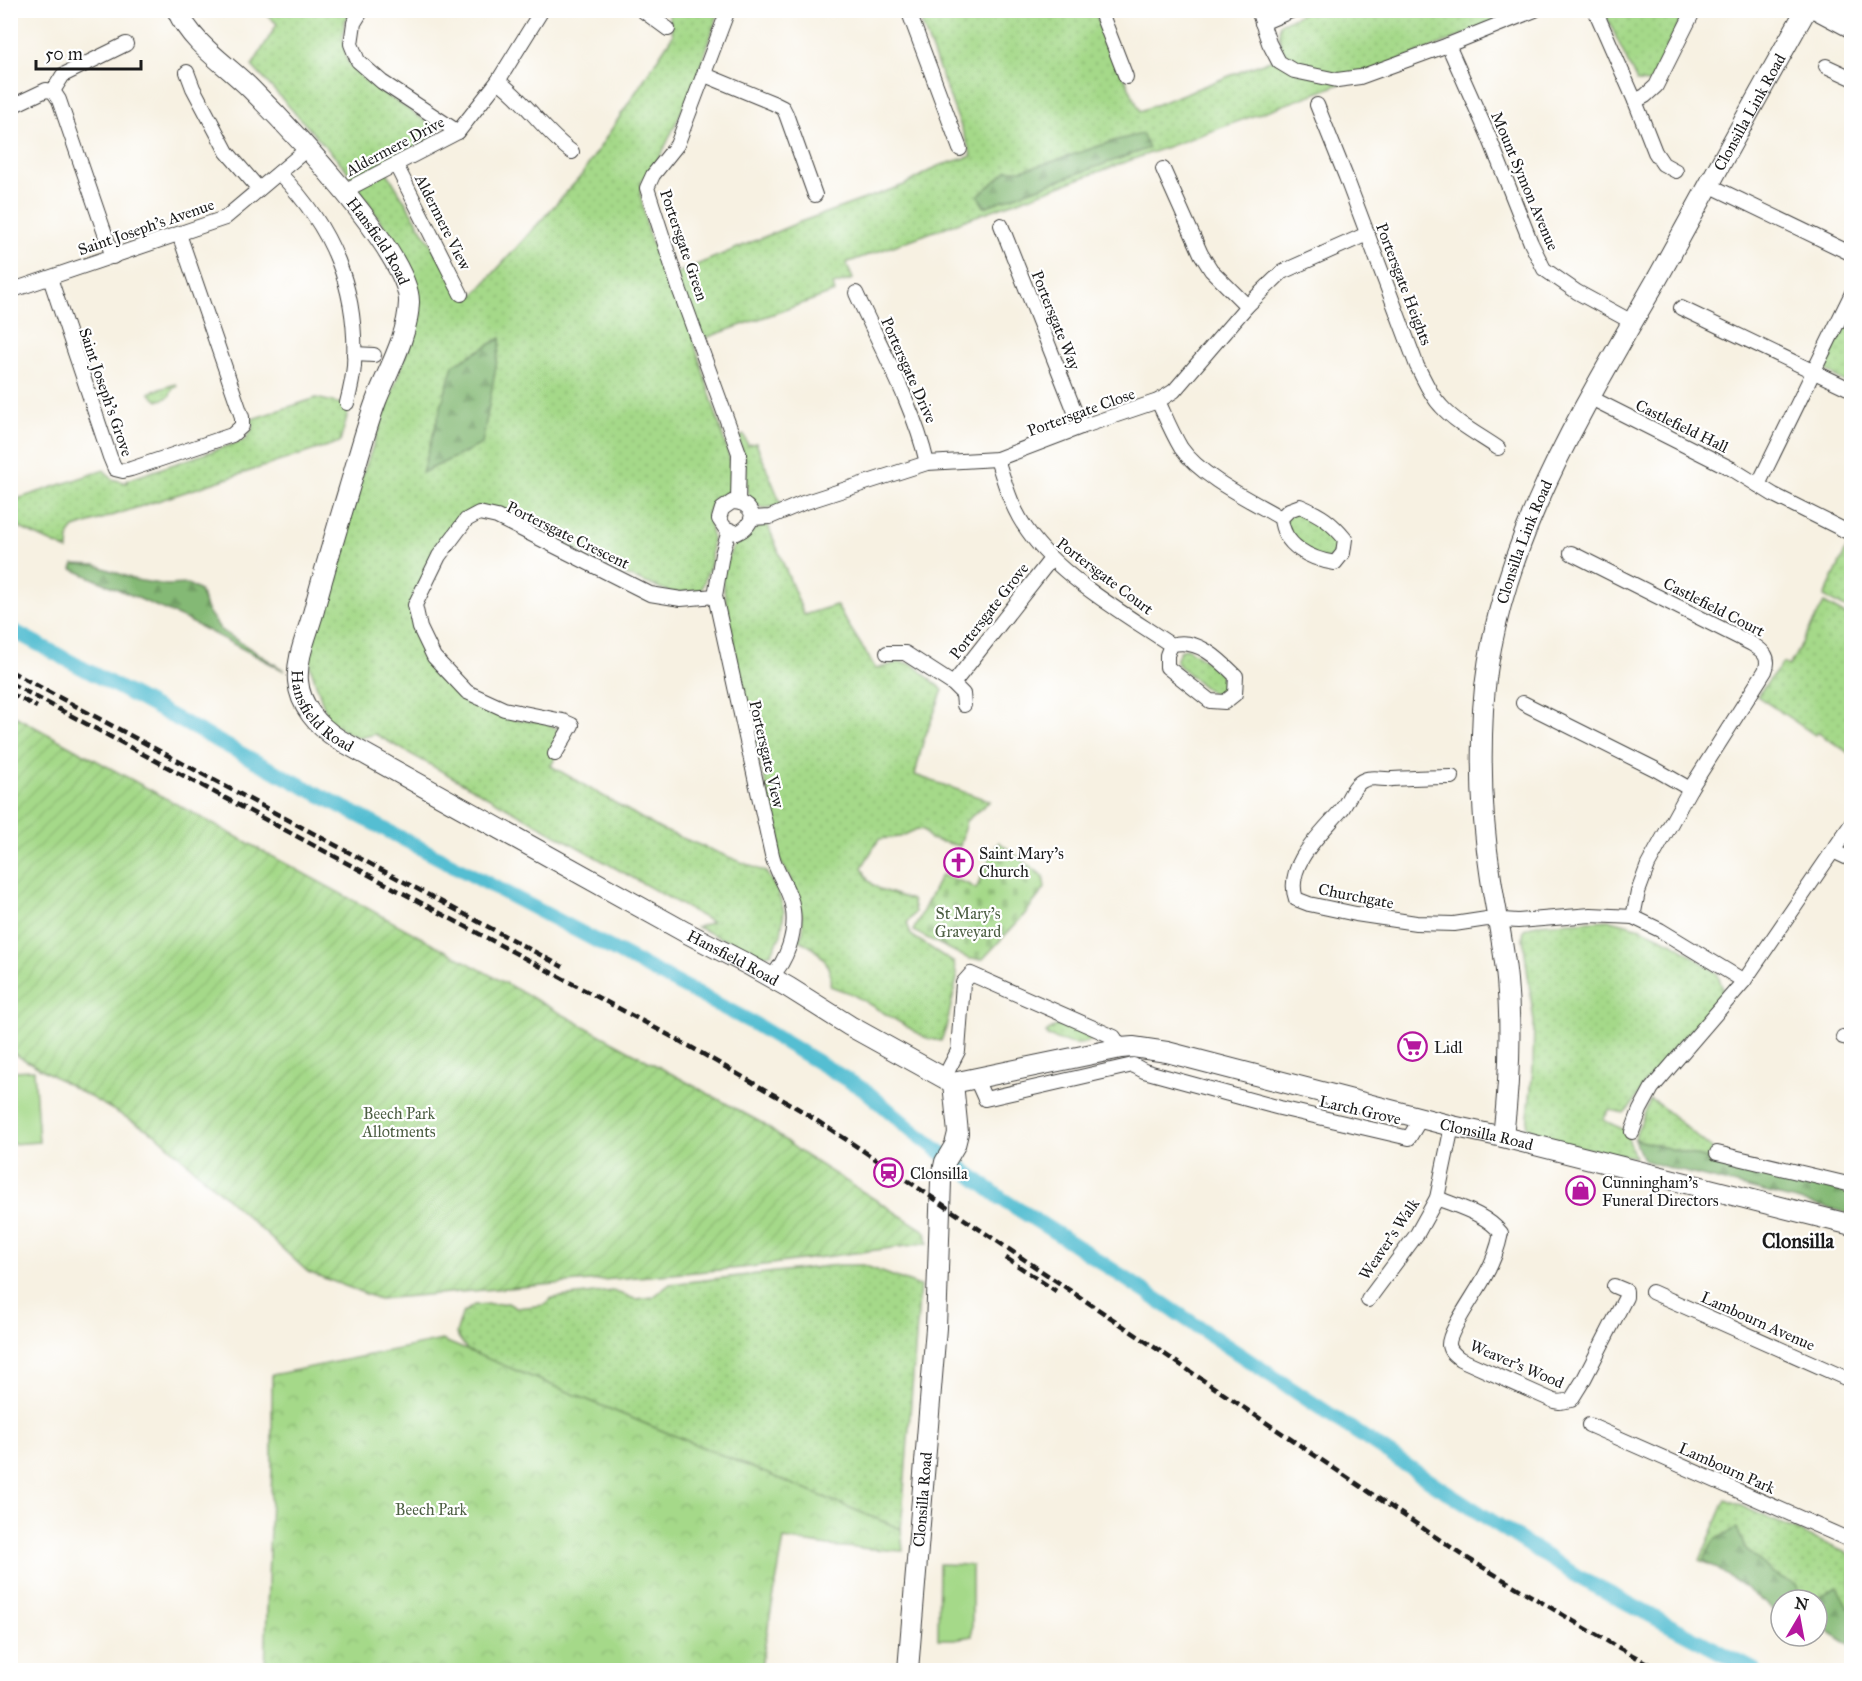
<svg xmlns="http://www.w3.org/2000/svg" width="1862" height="1681" font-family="'IM FELL Great Primer',serif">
<defs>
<pattern id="grass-dots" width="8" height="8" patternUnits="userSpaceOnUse" patternTransform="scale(1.5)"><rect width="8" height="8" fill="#a5d989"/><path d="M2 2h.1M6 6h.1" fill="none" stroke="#8dba76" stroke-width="1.8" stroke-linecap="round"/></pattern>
<pattern id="forest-firs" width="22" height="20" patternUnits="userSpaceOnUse" patternTransform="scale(1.5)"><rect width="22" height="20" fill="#84b975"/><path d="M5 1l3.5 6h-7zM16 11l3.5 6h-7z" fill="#719e65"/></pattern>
<pattern id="cemetery-stones" width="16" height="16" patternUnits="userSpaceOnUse" patternTransform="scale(1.5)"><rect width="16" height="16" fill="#a5d989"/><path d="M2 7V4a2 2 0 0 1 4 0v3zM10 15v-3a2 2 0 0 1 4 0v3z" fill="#8dba76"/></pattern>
<pattern id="park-crowns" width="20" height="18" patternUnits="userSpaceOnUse" patternTransform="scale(1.5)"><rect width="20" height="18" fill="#a5d989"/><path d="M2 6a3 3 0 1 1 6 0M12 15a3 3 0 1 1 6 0" fill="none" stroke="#8dba76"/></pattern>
<pattern id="garden-furrows" width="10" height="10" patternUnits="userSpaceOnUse" patternTransform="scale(1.5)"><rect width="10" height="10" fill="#a5d989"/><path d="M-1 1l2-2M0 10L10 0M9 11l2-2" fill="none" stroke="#8dba76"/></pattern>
</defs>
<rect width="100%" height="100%" fill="#fff"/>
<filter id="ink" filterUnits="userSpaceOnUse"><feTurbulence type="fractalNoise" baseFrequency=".0167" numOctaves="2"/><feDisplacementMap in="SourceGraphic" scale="12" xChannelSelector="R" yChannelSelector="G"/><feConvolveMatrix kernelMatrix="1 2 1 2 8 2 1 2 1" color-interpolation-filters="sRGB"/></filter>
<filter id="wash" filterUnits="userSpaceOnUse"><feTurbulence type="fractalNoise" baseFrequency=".008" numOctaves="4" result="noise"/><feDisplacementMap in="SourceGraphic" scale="24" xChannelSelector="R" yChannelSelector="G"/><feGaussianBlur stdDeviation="1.35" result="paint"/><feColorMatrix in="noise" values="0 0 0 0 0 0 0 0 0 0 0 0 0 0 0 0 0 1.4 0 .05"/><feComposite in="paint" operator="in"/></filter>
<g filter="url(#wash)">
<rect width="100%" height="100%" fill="#f7f1e2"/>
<g fill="url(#grass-dots)" stroke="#607a52" stroke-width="1.5">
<path d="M263 11H352L344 22 343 39 347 61 364 80 429 123 437 132 432 140 380 161 436 252 473 296 581 176 673 35 668 11H719L697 78 664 149 654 167 642 180 640 193 648 232 665 278 800 222 904 185 938 166 972 156 917 11H1094L1140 111 1283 55 1279 34 1280 24 1307 11H1524L1322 91 846 263 853 279 833 285 835 292 694 342 729 456 731 474 730 491 713 499 708 512 712 536 711 563 701 590 673 593 615 571 505 513 479 507 462 514 444 539 413 623 425 659 476 702 514 720 546 722 564 734 559 751 551 766 660 829 766 872 778 892 784 911 781 935 771 954 757 956 728 940 723 939 697 927 712 922 375 734 360 738 345 732 328 719 310 666 311 643 361 479 420 315 414 278 396 244 345 168 252 66 277 24Z"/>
<path d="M1604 11H1685L1650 83 1637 82Z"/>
<path d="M1851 314V386L1825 370 1827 362Z"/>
<path d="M176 384 177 386 173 388 169 397 158 401 150 394V392Z"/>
<path d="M316 398 350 406 340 442 74 528 69 534 68 550 11 524V501L104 470 112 479 127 483V480L245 440 253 428 252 419Z"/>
<path d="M744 435 748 445 756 443 782 506 764 508 752 504 747 491 745 460 738 438Z"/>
<path d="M1300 507 1336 527 1343 553 1322 561 1281 530 1289 510Z"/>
<path d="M767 523 804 615 836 605 876 669 900 662 912 664 943 690 923 742 915 775 990 801 966 821 960 846 930 839 924 830 917 829 900 837 879 839 862 867 868 880 879 889 912 900 915 912 907 923 911 935 954 963 957 978 946 1028 941 1041 926 1038 852 994 830 986C833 963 818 949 799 940L803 931 802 915 789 875 778 858 780 835 746 711 722 579C729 545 737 538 767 523Z"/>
<path d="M1847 548 1851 551V611L1824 597Z"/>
<path d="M1824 603 1851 618V754L1817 732 1815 735 1757 696 1783 663 1789 666Z"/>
<path d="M1187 648 1209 663 1230 682 1229 695C1226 696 1223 697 1219 697 1213 696 1181 668 1176 662L1180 651Z"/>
<path d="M1611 920 1641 928 1675 944 1717 973 1723 989 1720 997 1645 1082C1639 1094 1634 1104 1624 1113L1609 1110 1603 1120 1625 1130 1635 1157C1599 1151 1558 1146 1527 1127L1533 1068 1534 1022 1523 938 1524 929 1536 924Z"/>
<path d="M1070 1021 1094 1034 1093 1039C1073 1050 1067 1041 1047 1036L1046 1033 1054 1027Z"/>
<path d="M1650 1100 1656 1103 1655 1101 1712 1149 1708 1159 1634 1139Z"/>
<path d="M837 1265H863L920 1286 901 1529 468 1351 456 1334 462 1314 474 1305 508 1303 516 1308 545 1305 552 1298 613 1291 635 1299 653 1297 670 1284Z"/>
<path d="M1726 1499 1851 1555V1629L1817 1600H1787L1700 1560Z"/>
</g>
<g fill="url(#forest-firs)" stroke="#506a48" stroke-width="1.5">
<path d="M1142 134 1149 148 984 207 978 196 1008 170H1021L1048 163 1117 140Z"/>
<path d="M501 338 482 444 422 473 453 365Z"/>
<path d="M74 564 96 565 136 580 167 585 188 584 200 591 207 610 221 630 285 671 185 619 72 569Z"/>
<path d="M1634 1139 1708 1159 1851 1192V1214L1673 1169 1643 1160Z"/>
<path d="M1737 1528 1745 1548 1773 1573 1796 1585 1803 1600H1781V1616L1743 1586 1704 1560 1714 1540Z"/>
<path d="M1837 1587 1848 1607H1851V1646L1825 1629 1817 1627V1600H1813Z"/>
</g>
<path fill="url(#cemetery-stones)" stroke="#607a52" stroke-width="1.5" d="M999 842 1043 876 1045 888 1024 915 983 959H969L913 931 941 875 968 884 976 889 993 851Z"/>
<path fill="url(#park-crowns)" stroke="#607a52" stroke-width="1.5" d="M442 1340 901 1529 903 1551 828 1546 784 1539 761 1666 802 1670H265L272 1467V1375Z"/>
<path fill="url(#garden-furrows)" stroke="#607a52" stroke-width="1.5" d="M11 714 762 1123 803 1154 922 1229 926 1232 928 1243 742 1268 379 1299 308 1272 157 1135 11 1052Z"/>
<g fill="#a5d989" stroke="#607a52" stroke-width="1.5">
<path d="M34 1070 39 1142 11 1144V1071Z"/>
<path d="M939 1564 972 1565V1636L954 1639H938Z"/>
</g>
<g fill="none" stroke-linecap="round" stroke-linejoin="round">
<path stroke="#55bed2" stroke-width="15" d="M10 629 255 761 751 1022 866 1091 913 1131 1002 1199 1072 1243 1433 1483 1580 1578 1754 1670"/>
</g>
</g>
<g filter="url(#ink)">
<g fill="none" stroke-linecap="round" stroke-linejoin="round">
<defs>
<g id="street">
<path d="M362 10 354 23 351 44 358 61 382 82 458 132"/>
<path d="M642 10 668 29"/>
<path d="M728 10 677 145 653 175 647 188 680 291 739 453 738 502"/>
<path d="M908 10 960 149"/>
<path d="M1100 10 1126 77"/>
<path d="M1258 10 1269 43 1279 62 1294 71 1337 80 1360 77 1448 45 1535 10"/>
<path d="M1595 10 1635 101 1655 152 1663 164 1676 171"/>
<path d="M1262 23 1293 10"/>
<path d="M1448 45 1489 137 1531 243 1544 269 1577 292 1632 322"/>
<path d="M1826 66 1852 78"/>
<path d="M187 72 193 88 227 152 259 189"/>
<path d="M705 75 773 103 783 108 786 114 815 195"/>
<path d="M498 81C526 101 544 132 572 152"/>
<path d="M53 91 59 100 113 257"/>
<path d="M53 91 63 75 126 44"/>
<path d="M1635 101 1645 96 1656 86 1694 10"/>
<path d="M1317 105 1346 177 1417 366C1424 379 1430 395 1441 406 1456 423 1479 435 1498 448"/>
<path d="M10 107 46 90 53 91"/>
<path d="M396 165 461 294"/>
<path d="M1163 169 1201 254 1211 270 1247 306"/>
<path d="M279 173C333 228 358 289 354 366 353 378 350 391 347 403"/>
<path d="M1709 185 1852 254"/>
<path d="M344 191 458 132 498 81 542 10"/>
<path d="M1001 225 1081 427"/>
<path d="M50 278 110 457 115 469 123 471 131 469 232 435 242 426V417L179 234"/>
<path d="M10 291 225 218 307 149"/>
<path d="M856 293C880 346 914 406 927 463"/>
<path d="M1681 308 1852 390"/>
<path d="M354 354 374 355"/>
<path d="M1591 398 1732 469 1774 495 1852 534"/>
<path d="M1158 401C1165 416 1172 433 1181 448 1201 477 1250 500 1281 518"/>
<path d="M997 459C1005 484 1012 510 1028 531 1060 577 1125 614 1171 645 1197 637 1219 659 1236 676L1235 694 1225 702 1210 701 1167 667V655L1171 645"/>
<path d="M1758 485 1852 293"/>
<path d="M732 502C742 502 748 505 752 514 751 524 746 529 737 533L725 528 719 519 722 509Z"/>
<path d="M1300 506C1321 515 1331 522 1345 539L1343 553 1335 563C1310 559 1283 546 1281 518L1289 510Z"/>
<path d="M752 518 770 517 803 503 927 463 997 459 1081 427 1158 401 1174 391 1247 306 1282 272 1367 234"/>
<path d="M729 531 722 554 715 596C734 682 753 768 772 855 776 874 791 890 793 910 796 933 787 961 771 977"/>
<path d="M1571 553 1752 644C1763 651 1771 657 1765 671L1690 789 1648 865 1638 892 1633 917"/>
<path d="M887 653H905L953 684 963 694 964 705"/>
<path d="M953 684 1051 559"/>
<path d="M1523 703 1655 769 1690 789"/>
<path d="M555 754 572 725 563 721 504 709 467 692 434 657 420 628 415 605 439 556 466 520 479 513 497 517 650 594 681 599 715 596"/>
<path d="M1452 777C1432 777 1412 778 1392 779 1383 780 1373 776 1364 780 1353 784 1349 800 1342 809 1322 833 1284 865 1296 899L1309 904 1356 914 1416 923 1454 924 1487 919 1518 921 1591 915 1633 917 1660 930 1744 981"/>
<path d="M1833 851 1852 860"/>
<path d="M1843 1037 1852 1039"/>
<path d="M944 1078 958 1051 963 983 971 974 1114 1037 1121 1048"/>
<path d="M976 1079 985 1099 1133 1065 1144 1071 1280 1108 1409 1138 1421 1118"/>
<path d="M1632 1132 1640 1110 1652 1088 1744 981 1852 823"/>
<path d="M1717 1153 1852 1185"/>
<path d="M1437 1198C1459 1207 1486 1214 1501 1233 1498 1248 1493 1262 1485 1276 1478 1291 1448 1331 1449 1345 1450 1352 1455 1355 1460 1359L1554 1401 1560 1402 1571 1400 1584 1379 1626 1297V1291L1614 1286"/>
<path d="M1652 1292 1852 1381"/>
<path d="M1368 1300 1417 1234 1437 1198 1452 1126"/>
<path d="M1589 1425 1852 1541"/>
</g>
<g id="secondary">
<path id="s1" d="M177 10C192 44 226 64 251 89 288 126 410 254 409 302 408 337 388 370 376 401 365 431 357 462 348 492 336 532 324 571 314 610 308 633 296 657 298 681 300 706 318 726 338 739L685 932 747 964 788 987 850 1026 953 1083"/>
<path d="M1818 10 1852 28"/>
<path id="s2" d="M953 1083 1121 1048 1133 1047 1167 1052 1452 1126 1503 1137 1852 1225"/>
<path id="s3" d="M1503 1137C1509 1086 1512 1032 1507 980 1504 946 1496 912 1491 879 1482 823 1480 766 1483 710 1493 552 1580 414 1656 281 1706 191 1755 100 1806 10"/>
<path id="s4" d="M908 1670 936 1328 941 1181 945 1162 955 1145 958 1133 953 1083"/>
</g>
</defs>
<use href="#street" stroke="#3d3c3a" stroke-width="16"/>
<use href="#secondary" stroke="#3d3c3a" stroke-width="22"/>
<use href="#street" stroke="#fff" stroke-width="14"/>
<use href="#secondary" stroke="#fff" stroke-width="20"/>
<g stroke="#1c1c1c" stroke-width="4.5" stroke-dasharray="9 4.5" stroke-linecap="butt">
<path d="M10 671 563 967"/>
<path d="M10 683 689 1046 797 1108 847 1140 1467 1558 1612 1644 1660 1670"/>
<path d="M10 693 37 707"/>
<path d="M1006 1258 1056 1291"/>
</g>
</g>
</g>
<defs>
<symbol id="church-ring" viewBox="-11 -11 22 22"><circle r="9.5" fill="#fff" stroke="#b5179e" stroke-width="1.5"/><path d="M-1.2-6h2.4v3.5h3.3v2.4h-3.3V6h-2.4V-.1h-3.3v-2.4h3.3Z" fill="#b5179e"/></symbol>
<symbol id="supermarket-ring" viewBox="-11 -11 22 22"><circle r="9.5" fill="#fff" stroke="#b5179e" stroke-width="1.5"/><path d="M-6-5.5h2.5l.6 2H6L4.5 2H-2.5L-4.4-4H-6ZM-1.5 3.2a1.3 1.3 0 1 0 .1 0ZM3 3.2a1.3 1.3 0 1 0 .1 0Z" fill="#b5179e"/></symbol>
<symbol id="station-ring" viewBox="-11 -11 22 22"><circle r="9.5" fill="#fff" stroke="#b5179e" stroke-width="1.5"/><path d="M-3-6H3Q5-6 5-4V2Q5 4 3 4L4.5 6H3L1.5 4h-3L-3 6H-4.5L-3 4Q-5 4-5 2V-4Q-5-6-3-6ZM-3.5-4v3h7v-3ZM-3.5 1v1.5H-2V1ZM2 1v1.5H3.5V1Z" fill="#b5179e"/></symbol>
<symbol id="shop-ring" viewBox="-11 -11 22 22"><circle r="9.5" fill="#fff" stroke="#b5179e" stroke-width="1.5"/><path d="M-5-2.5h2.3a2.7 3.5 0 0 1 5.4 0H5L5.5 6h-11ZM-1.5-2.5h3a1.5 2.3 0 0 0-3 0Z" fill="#b5179e"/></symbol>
</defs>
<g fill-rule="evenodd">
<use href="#church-ring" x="942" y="846" width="33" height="33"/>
<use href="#supermarket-ring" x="1396" y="1030" width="33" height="33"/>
<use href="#station-ring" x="872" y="1156" width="33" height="33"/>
<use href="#shop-ring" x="1564" y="1174" width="33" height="33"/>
</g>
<g text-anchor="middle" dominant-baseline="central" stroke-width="4.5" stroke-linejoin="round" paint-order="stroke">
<g font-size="16" fill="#1c1c1c" stroke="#fff">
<text stroke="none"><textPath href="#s3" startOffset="1089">Clonsilla Link Road</textPath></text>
<text transform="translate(395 146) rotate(-28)">Aldermere Drive</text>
<text transform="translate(1525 181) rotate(67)">Mount Symon Avenue</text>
<text transform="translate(443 222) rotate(63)">Aldermere View</text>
<text transform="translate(146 227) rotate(-19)">Saint Joseph's Avenue</text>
<text stroke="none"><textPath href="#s1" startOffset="308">Hansfield Road</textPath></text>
<text transform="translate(684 245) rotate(71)">Portersgate Green</text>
<text transform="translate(1404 284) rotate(69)">Portersgate Heights</text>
<text transform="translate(1056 320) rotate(68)">Portersgate Way</text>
<text transform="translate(909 370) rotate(66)">Portersgate Drive</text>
<text transform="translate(106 392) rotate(71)">Saint Joseph's Grove</text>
<text transform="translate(1081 412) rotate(-20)">Portersgate Close</text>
<text transform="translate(1682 426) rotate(26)">Castlefield Hall</text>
<text transform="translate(568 535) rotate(26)">Portersgate Crescent</text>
<text stroke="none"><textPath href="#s3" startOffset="603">Clonsilla Link Road</textPath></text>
<text transform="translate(1105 576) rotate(37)">Portersgate Court</text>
<text transform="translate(1714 607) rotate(27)">Castlefield Court</text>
<text transform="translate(989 611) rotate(-52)">Portersgate Grove</text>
<text stroke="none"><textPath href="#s1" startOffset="813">Hansfield Road</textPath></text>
<text transform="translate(767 754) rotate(77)">Portersgate View</text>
<text transform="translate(1356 896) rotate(11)">Churchgate</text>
<text stroke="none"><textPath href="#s1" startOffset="1298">Hansfield Road</textPath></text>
<text transform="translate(1360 1110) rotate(13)">Larch Grove</text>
<text stroke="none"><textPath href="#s2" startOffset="548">Clonsilla Road</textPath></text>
<text transform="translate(1389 1239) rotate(-56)">Weaver's Walk</text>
<text transform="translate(1758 1321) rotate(24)">Lambourn Avenue</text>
<text transform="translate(1517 1364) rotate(23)">Weaver's Wood</text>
<text transform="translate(1727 1468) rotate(24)">Lambourn Park</text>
<text stroke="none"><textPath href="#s4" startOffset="171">Clonsilla Road</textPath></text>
</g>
<g font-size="16" fill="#1c1c1c" stroke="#fff" text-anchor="start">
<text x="979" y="853">Saint Mary's<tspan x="979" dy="18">Church</tspan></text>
<text x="1434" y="1047">Lidl</text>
<text x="910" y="1173">Clonsilla</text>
<text x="1602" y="1182">Cunningham's<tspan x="1602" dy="18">Funeral Directors</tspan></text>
</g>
<g font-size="16" fill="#4c5e42" stroke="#fff">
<text x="968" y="913">St Mary's<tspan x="968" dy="18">Graveyard</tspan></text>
<text x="399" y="1113">Beech Park<tspan x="399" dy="18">Allotments</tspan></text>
<text x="431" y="1509">Beech Park</text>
</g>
<g font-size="20" font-weight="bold" fill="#1c1c1c" stroke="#fff">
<text x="1798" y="1241">Clonsilla</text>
</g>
</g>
<rect width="1862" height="1681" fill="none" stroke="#fff" stroke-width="36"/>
<g transform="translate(1799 1618) rotate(10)"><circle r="28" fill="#ffffff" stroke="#a4a4a4" stroke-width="1.5"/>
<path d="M0-4.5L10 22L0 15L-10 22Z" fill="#b5179e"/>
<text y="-9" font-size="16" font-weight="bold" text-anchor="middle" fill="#1c1c1c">N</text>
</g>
<path d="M36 60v9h105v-9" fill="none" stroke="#1c1c1c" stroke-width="3"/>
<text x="45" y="60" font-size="18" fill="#1c1c1c" stroke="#ffffff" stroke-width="4.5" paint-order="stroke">50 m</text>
</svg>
